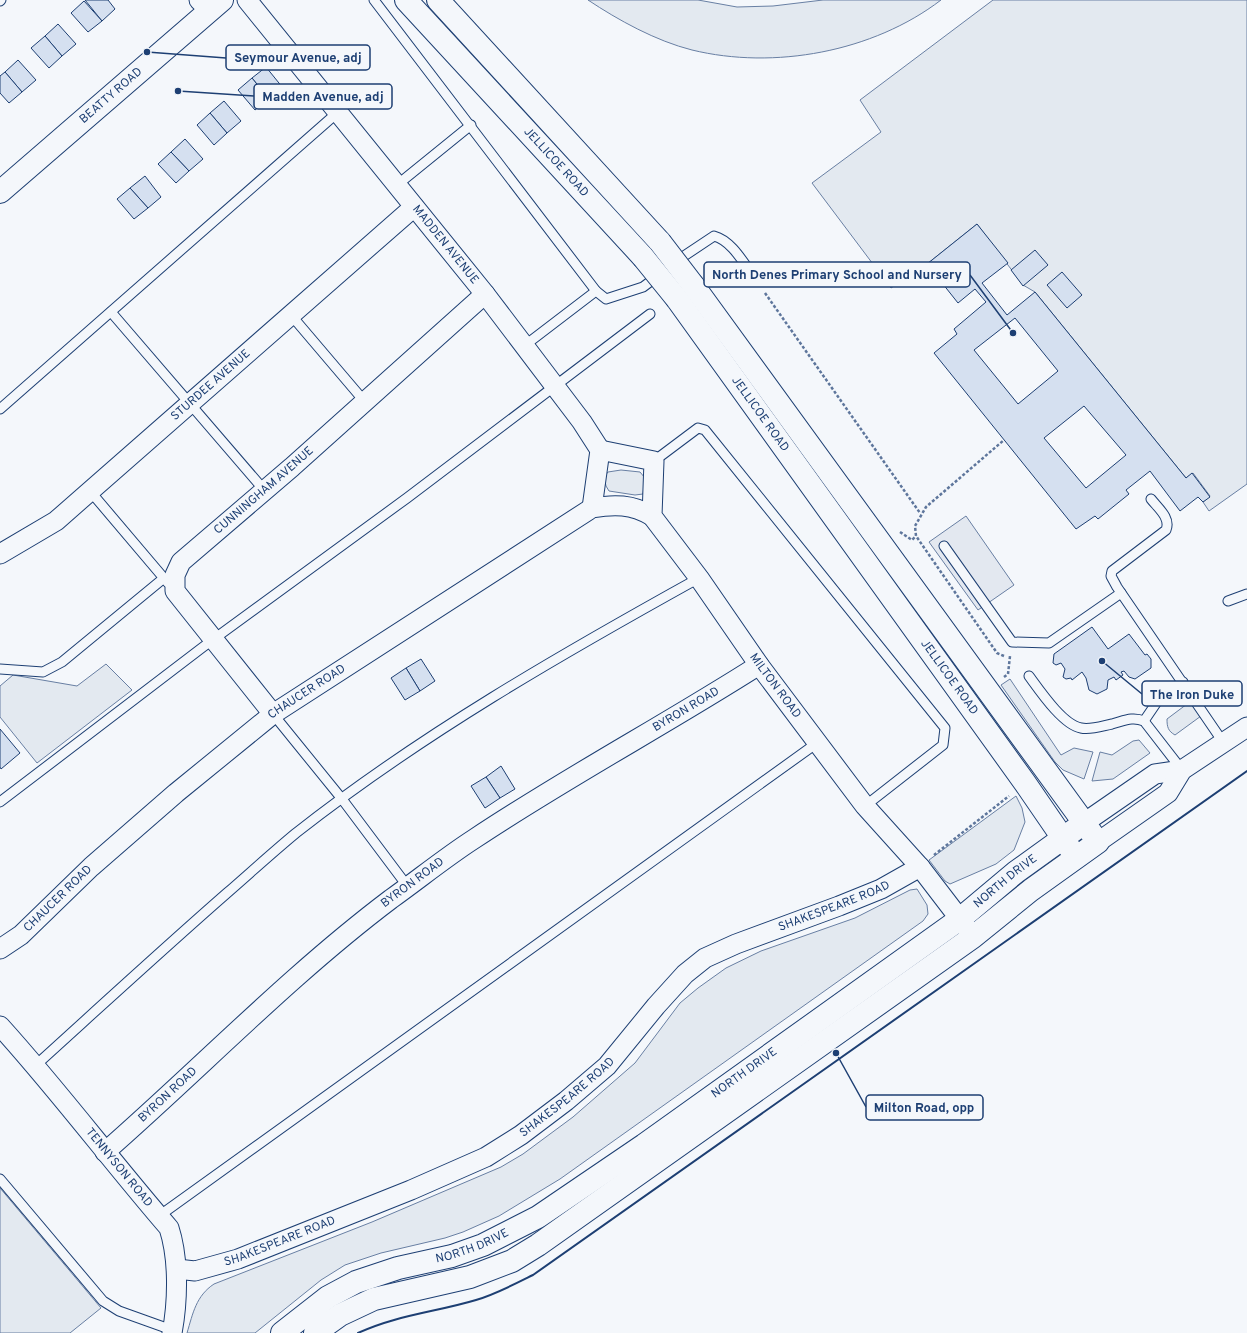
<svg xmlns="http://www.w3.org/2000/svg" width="1247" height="1333" font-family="Overpass,sans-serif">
<rect width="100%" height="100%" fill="#f4f7fb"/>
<g fill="#e3e9f0" stroke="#687fa3">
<path d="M588 0H698L737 7 773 6 823 0H941C873 52 774 70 692 50 656 41 618 20 588 0Z"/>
<path d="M993 0H1247V484L1209 511 1203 502 1210 496 1193 473 1186 478 1035 292 1023 285 977 224 927 264 891 288 812 183 881 132 860 100Z"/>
<path d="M621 470 640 472 645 478 643 494 635 495 609 491 606 486 604 477 608 472Z"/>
<path d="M106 664 132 690 37 763 0 717V686L13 675 77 686Z"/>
<path d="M1010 679 1061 755 1074 748 1093 752 1084 779 1063 770 1055 762 1001 685Z"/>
<path d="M1191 701 1201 716 1175 735C1168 731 1167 727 1167 719Z"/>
<path d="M1139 740 1150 753 1113 779 1092 781 1100 752 1112 755 1133 741Z"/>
<path d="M1016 796 1022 808 1025 822 1014 850 996 864 950 884 945 881 929 860Z"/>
<path d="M917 889 927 905 928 914 923 921 560 1179 499 1216 463 1232 445 1238 381 1253 345 1265 321 1280 255 1333H187C193 1313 196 1296 214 1284L372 1222 501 1167 523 1154 573 1117 635 1063 680 1003 698 988 726 968 761 951 855 918 910 890Z"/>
<path d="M0 1188 101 1308 70 1333H0Z"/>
</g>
<path fill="#e3e8f0" stroke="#687fa3" d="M966 516 1014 585 978 610 929 542Z"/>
<g fill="#d5e0f0" stroke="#1d3f73" fill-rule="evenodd">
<path d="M85 0H108L115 9 102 21Z"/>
<path d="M84 1 102 21 88 32 71 13Z"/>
<path d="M58 24 76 44 62 56 45 36Z"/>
<path d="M45 36 62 56 49 68 31 48Z"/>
<path d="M18 60 36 80 22 92 5 72Z"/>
<path d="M266 67 283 88 269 99 252 78Z"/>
<path d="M5 72 22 92 9 103 0 93V76Z"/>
<path d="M252 78 269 99 255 110 238 90Z"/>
<path d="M224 101 241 121 227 133 210 113Z"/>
<path d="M210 113 227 133 214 145 197 125Z"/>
<path d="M185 139 203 159 189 171 171 152Z"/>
<path d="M171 152 189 171 176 183 158 164Z"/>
<path d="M145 176 161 197 148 208 130 188Z"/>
<path d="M130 188 148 208 134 219 117 199Z"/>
<path d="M977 224 1008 263 982 283 1007 315 1035 292 1186 478 1192 473 1210 497 1203 502 1198 497 1180 511 1150 471 1126 490 1129 494 1098 519 1095 516 1076 529 934 353 957 334 954 329 986 302 975 289 958 303 927 264ZM1015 318 1058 371 1018 404 974 350ZM1084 406 1126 455 1086 488 1044 438Z"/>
<path d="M1035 250 1048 265 1023 286 1011 270Z"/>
<path d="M1062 272 1082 295 1067 308 1047 285Z"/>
<path d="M1092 627 1108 649 1129 634 1145 655 1147 654 1151 659V668L1135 679 1129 677 1124 671 1121 672 1123 675 1116 680 1114 677 1108 680 1107 689 1097 694 1089 690 1086 678 1082 672 1072 680 1071 678 1066 679 1063 677 1065 669 1061 663 1056 665 1053 663 1054 654Z"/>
<path d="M421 659 435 681 420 691 406 668Z"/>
<path d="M406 668 420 691 405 700 391 678Z"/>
<path d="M0 729 20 753 1 769 0 767Z"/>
<path d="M501 766 515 789 500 798 486 777Z"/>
<path d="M486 777 500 798 485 808 471 786Z"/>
</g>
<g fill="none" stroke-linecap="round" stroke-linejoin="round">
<defs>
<g id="service">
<path d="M374 0 596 291"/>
<path d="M0 1 1 0"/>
<path d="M397 185 471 125"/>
<path d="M675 262 714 236C733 241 745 266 757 281"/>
<path d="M111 312 265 491"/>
<path d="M291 315 365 402"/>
<path d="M524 346 596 291 606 299 643 287 659 275"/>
<path d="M0 409 337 113"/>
<path d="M654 461 698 428 705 430 945 728 943 745 865 806"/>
<path d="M90 491 168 583"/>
<path d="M1151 499C1158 508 1171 518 1166 530L1112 571 1111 576 1117 587 1223 742"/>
<path d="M944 546 1012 642 1049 643 1121 593"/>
<path d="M1228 601 1247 594"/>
<path d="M0 669 43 672 62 662 164 578"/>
<path d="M1029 676C1040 691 1063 725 1081 728 1091 730 1102 726 1112 724 1124 721 1132 716 1144 721L1182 770"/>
<path d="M273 714 342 799 408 887"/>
<path d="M1144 721 1161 696 1183 682"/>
<path d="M0 802 203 647 407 498 650 314"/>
<path d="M36 1065C100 1007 163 949 227 893 250 873 273 852 296 833 422 734 560 655 699 578"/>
<path d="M0 1179 103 1301 119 1311 172 1330"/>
<path d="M159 1216 817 743"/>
</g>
<g id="minor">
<path d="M199 0 210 11"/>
<path id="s1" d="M247 0 485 294 582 422 600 450 592 508"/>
<path id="s2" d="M600 450 654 461 652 516 699 578 759 665 865 806 920 867 969 931"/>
<path id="s3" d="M0 554 56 521 414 207"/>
<path id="s4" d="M273 714 175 591V575L181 562 292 467 485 294"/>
<path d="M1084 823 1155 774 1182 770"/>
<path d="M1098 842 1168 793 1182 770 1247 727"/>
<path id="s5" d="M0 949 21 935 91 867 176 793 273 714 592 508C614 504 632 504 652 516"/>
<path id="s6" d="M0 1026C59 1091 111 1161 169 1228 179 1259 178 1301 172 1333"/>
<path id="s7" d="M105 1152C201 1068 289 976 391 899 419 879 446 857 474 839 567 777 665 725 759 665"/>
<path id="s8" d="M177 1269 195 1271 238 1259 411 1190 486 1157 521 1135 566 1101 607 1066 656 1006 685 974 705 958 736 944 839 906 881 889 920 867"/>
</g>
<g id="tertiary">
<path id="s9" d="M406 0 643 257"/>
<path d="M438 0 660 242"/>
<path id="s10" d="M0 192 222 0"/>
<path id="s11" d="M677 299 1025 783 1071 850"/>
<path id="s12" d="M282 1333 328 1297 356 1282 398 1268 452 1256 483 1245 538 1217 644 1145 960 919 1016 872 1084 823"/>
<path d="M315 1333 340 1315 374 1299 470 1277 512 1261 538 1245 973 937 1031 890 1098 842 693 285"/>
</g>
</defs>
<use href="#service" stroke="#1d3f73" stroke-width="11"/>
<use href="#minor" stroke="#1d3f73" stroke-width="21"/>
<use href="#tertiary" stroke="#1d3f73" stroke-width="24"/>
<g stroke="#5e769c" stroke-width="2.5" stroke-dasharray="3 2" stroke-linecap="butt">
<path d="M765 293 920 513"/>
<path d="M900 532 912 540 916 536"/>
<path d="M1004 656 997 653 916 536 915 526 926 507 1004 440"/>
<path d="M1004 677 1008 674 1010 656"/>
<path d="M934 855 1009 796"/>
</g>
<use href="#service" stroke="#f4f7fb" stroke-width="9"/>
<use href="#minor" stroke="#f4f7fb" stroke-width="19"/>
<use href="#tertiary" stroke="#f4f7fb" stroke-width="22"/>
<defs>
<g id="tertiary-bridge">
<path d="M660 242 693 285"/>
<path d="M643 257 677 299"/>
</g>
</defs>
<use href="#tertiary-bridge" stroke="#1d3f73" stroke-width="24" stroke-linecap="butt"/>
<use href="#tertiary-bridge" stroke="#f4f7fb" stroke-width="22"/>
<path stroke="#1d3f73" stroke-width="2" d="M358 1333C397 1315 436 1312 476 1300 496 1294 515 1284 533 1275L1247 771"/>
</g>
<g text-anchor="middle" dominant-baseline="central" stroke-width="3" stroke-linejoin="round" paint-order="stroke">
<g font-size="12" fill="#1d3f73" stroke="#f4f7fb">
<text stroke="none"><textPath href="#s10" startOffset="147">BEATTY ROAD</textPath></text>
<text stroke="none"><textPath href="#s9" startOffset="221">JELLICOE ROAD</textPath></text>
<text stroke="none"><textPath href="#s1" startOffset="315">MADDEN AVENUE</textPath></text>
<text stroke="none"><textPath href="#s3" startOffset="271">STURDEE AVENUE</textPath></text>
<text stroke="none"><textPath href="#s11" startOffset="142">JELLICOE ROAD</textPath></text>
<text stroke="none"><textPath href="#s4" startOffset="297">CUNNINGHAM AVENUE</textPath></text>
<text stroke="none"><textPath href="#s11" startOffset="466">JELLICOE ROAD</textPath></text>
<text stroke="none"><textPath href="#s2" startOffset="320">MILTON ROAD</textPath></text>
<text stroke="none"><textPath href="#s5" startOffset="401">CHAUCER ROAD</textPath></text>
<text stroke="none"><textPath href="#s7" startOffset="733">BYRON ROAD</textPath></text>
<text stroke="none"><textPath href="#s12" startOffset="860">NORTH DRIVE</textPath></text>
<text stroke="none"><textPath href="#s7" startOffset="409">BYRON ROAD</textPath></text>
<text stroke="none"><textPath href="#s5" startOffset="77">CHAUCER ROAD</textPath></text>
<text stroke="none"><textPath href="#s8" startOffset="768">SHAKESPEARE ROAD</textPath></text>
<text stroke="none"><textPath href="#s12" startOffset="536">NORTH DRIVE</textPath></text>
<text stroke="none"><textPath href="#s7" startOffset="85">BYRON ROAD</textPath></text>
<text stroke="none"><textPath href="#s8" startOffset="432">SHAKESPEARE ROAD</textPath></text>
<text stroke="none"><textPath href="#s6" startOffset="185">TENNYSON ROAD</textPath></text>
<text stroke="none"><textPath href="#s8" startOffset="108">SHAKESPEARE ROAD</textPath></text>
<text stroke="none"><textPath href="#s12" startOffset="212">NORTH DRIVE</textPath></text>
</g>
</g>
<path fill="none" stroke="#1d3f73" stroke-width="1.5" d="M147 52L226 58M178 91L254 96M1013 333L970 275M1102 661L1142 694M836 1053L866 1107"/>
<g fill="#1d3f73" stroke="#f4f7fb" stroke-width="1.5">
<circle cx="147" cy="52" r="4"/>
<circle cx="178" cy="91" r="4"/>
<circle cx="1013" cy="333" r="4"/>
<circle cx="1102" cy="661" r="4"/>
<circle cx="836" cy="1053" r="4"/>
</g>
<g fill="#f4f7fb" stroke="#1d3f73" stroke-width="1.5">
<rect x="226" y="45" width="144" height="25" rx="4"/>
<rect x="254" y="84" width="138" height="25" rx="4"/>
<rect x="704" y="262" width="266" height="25" rx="4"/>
<rect x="1142" y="681" width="100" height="25" rx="4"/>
<rect x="866" y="1095" width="117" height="25" rx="4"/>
</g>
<g font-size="13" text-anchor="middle" font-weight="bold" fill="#1d3f73">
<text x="298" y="62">Seymour Avenue, adj</text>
<text x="323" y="101">Madden Avenue, adj</text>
<text x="837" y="279">North Denes Primary School and Nursery</text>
<text x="1192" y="699">The Iron Duke</text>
<text x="924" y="1112">Milton Road, opp</text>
</g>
</svg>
